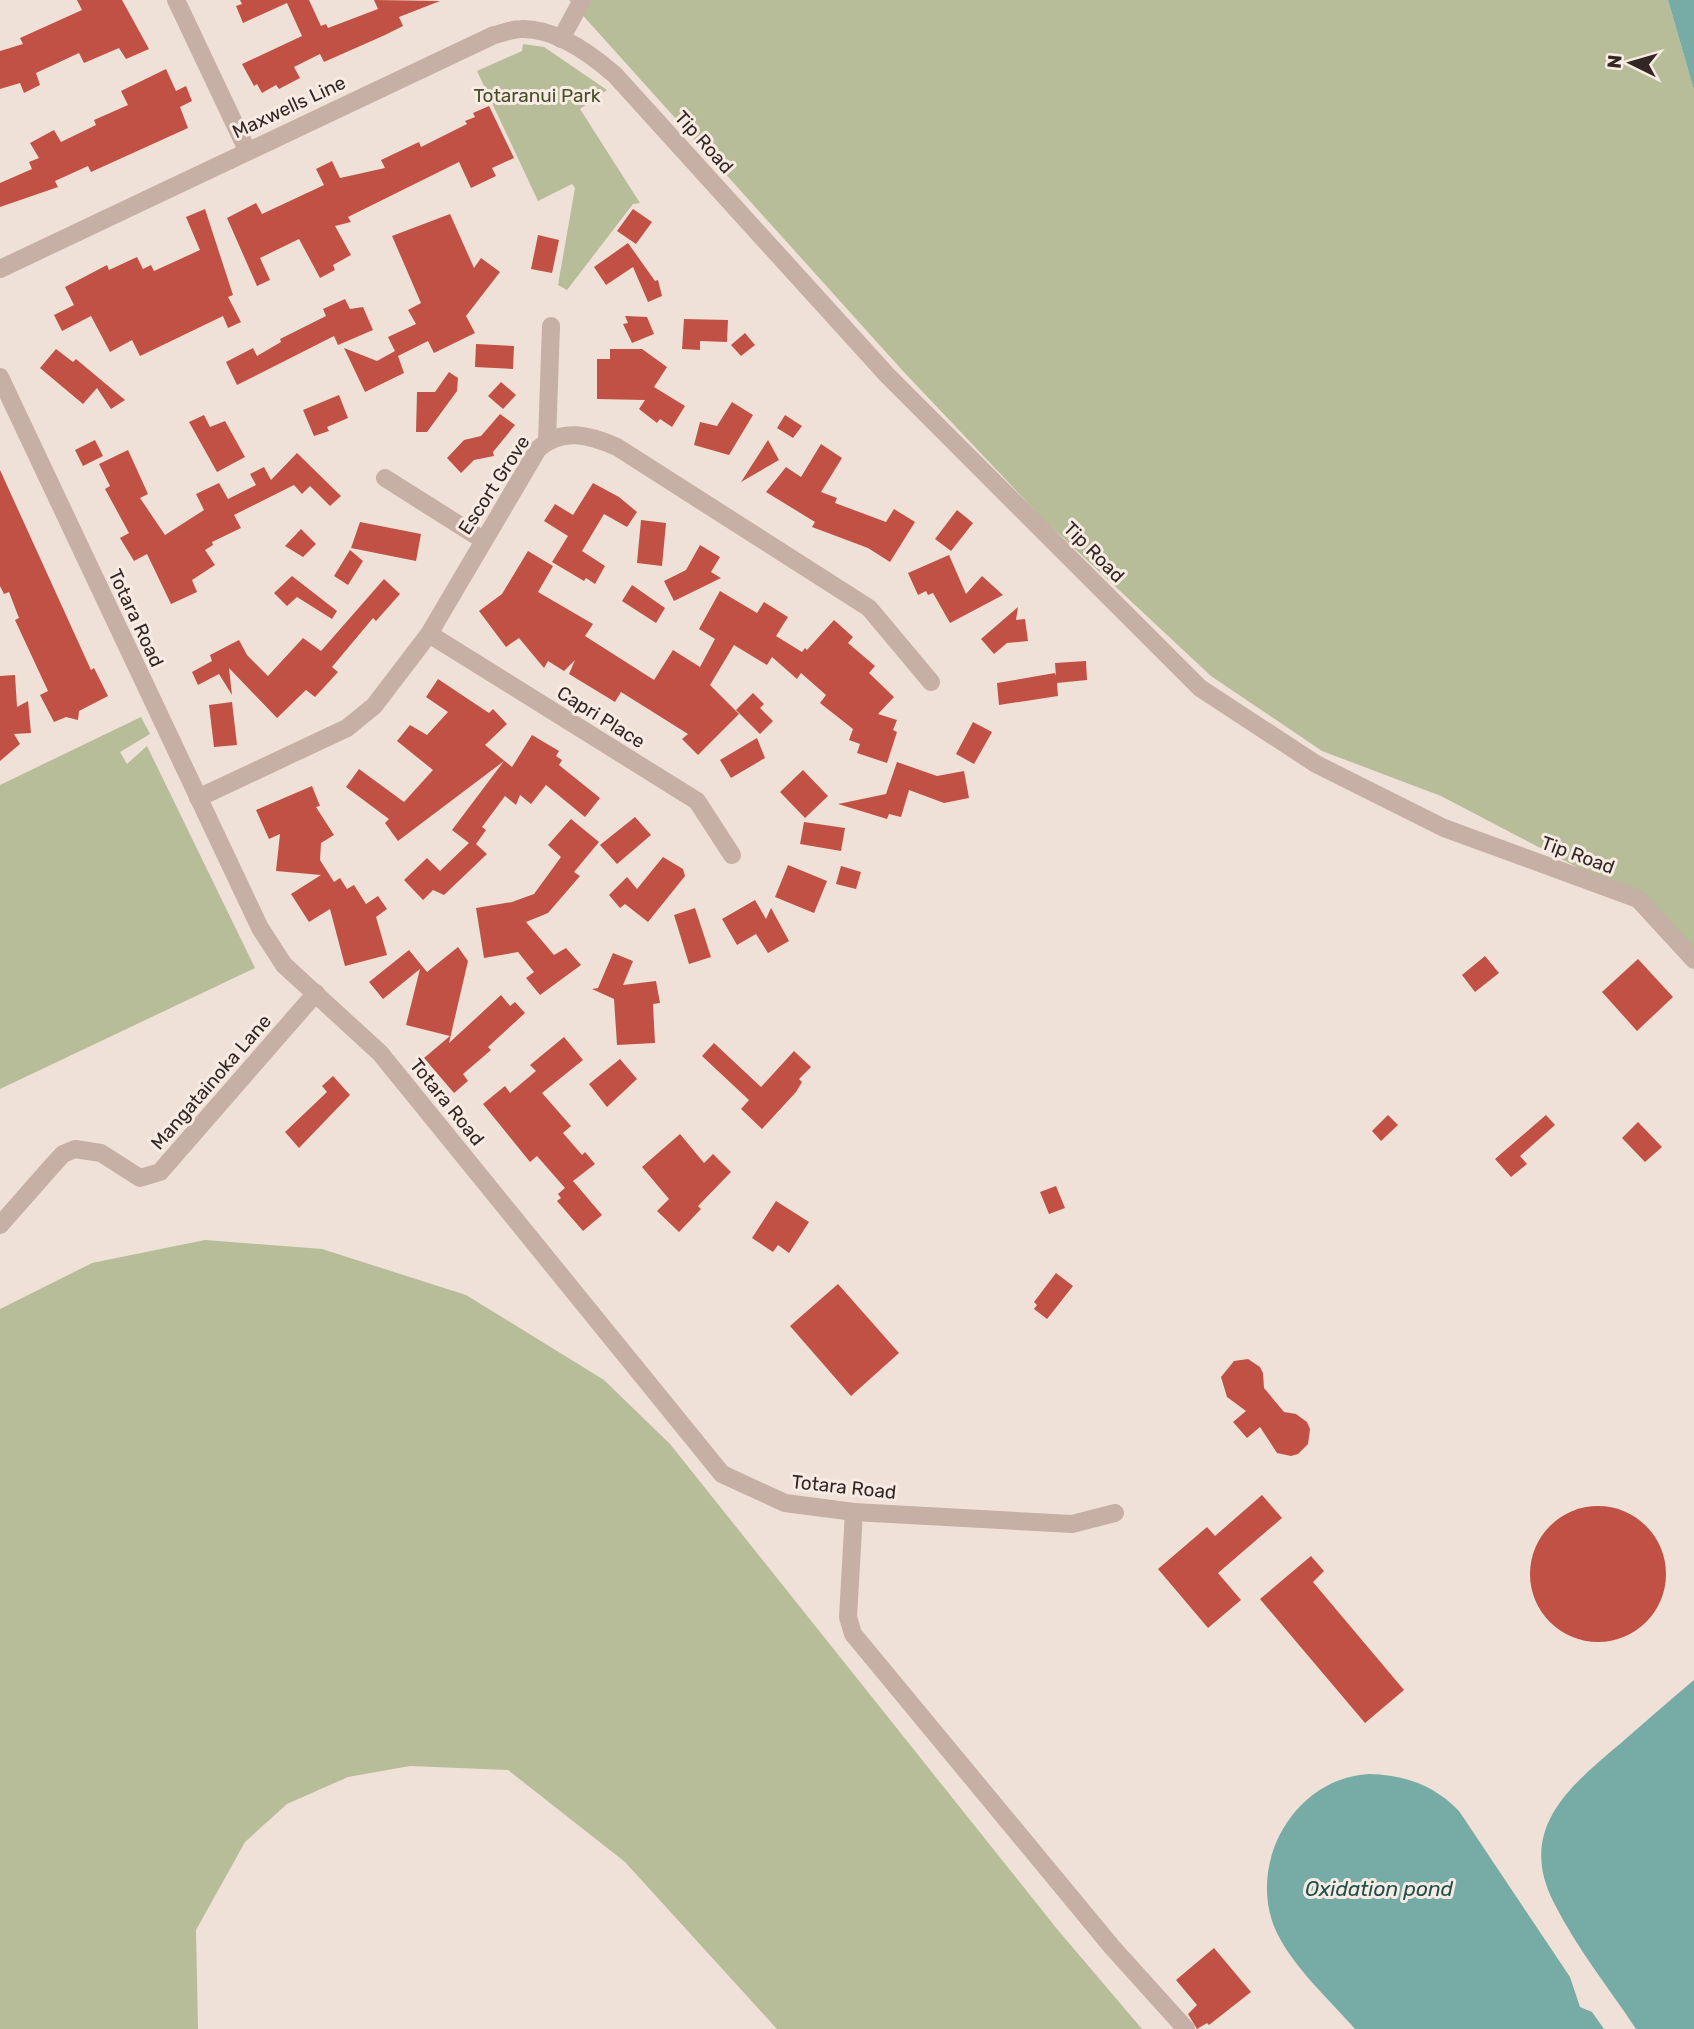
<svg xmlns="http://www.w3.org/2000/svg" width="1694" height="2029" font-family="Rubik,sans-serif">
<rect width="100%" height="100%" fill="#efe1d7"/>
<g fill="#b6bd98">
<path d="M569 0H1668L1694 90V960L1638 899 1441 796 1322 751 1211 676 1044 520 902 370Z"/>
<path d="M523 44 544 47 607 90 580 109 640 203 633 204 567 290 558 285 575 188 572 184 538 201 477 71 522 51Z"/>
<path d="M141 717 150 734 120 752 127 764 147 746 255 968 0 1089V785Z"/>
<path d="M205 1240 322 1249 466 1295 604 1380 670 1444 1057 1929 1142 2029H777L625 1862 508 1770 410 1766 348 1777 287 1804 245 1842 196 1930 198 2029H0V1309L92 1263Z"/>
</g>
<g fill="#77aba6">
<path d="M1668 0H1694V90Z"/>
<path d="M1694 1680V2029H1636C1609 1988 1576 1947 1554 1903 1516 1829 1570 1786 1621 1743 1645 1722 1669 1701 1694 1680Z"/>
<path d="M1369 1774C1405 1775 1434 1785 1459 1811L1570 1977 1580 2007 1592 2012 1604 2029H1355C1329 1999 1294 1968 1277 1933 1245 1866 1293 1778 1369 1774Z"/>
</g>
<g fill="#c15144">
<path d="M77 0H122L149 49 126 59 119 48 84 63 79 53 36 73 40 85 24 93 20 83 0 89V51L23 44 20 38 82 10Z"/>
<path d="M240 0H309L321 26 326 24 328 28 378 9 374 0 440 1 399 17 403 26 385 35 324 62 320 54 294 67 300 78 279 89 276 85 262 93 257 84 254 86 242 64 302 36 287 3 243 23 236 6 242 4Z"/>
<path d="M166 69 176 91 186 86 192 101 180 107 188 128 91 172 88 166 55 181 58 187 0 207V183L32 169 29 162 39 158 30 143 54 130 61 142 96 125 94 120 128 105 121 91Z"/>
<path d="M489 106 514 158 492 168 496 176 471 188 459 162 348 217 351 222 335 226 351 255 333 265 335 270 320 278 299 239 260 258 270 280 257 286 227 218 256 203 262 214 324 185 316 169 332 161 340 178 385 168 381 160 419 142 421 147 467 124 465 121 475 117 473 113Z"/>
<path d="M205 209 233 295 228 297 241 322 228 328 223 316 140 356 132 340 110 352 91 316 62 331 54 315 74 305 65 287 107 265 109 270 137 257 143 269 151 265 154 271 200 250 186 217Z"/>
<path d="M633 209 652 222 636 244 617 231Z"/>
<path d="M450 214 474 268 481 258 500 272 466 316 475 333 434 353 428 341 398 356 404 373 365 392 344 348 377 361 395 351 388 337 416 324 408 310 421 303 392 236Z"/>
<path d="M538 235 559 240 552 273 531 269Z"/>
<path d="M628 243 655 281 658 280 662 296 648 302 633 267 606 285 594 267Z"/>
<path d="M345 299 350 309 363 307 373 330 338 345 334 336 237 385 226 362 253 348 257 356 281 342 280 339 326 316 323 309Z"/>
<path d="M625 316 647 317 654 334 632 343 623 324 628 323Z"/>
<path d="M684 319 728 320 727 342 700 341V350L682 349Z"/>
<path d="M745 333 755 345 741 356 731 345Z"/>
<path d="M476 344 514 346 513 369 475 367Z"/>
<path d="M56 349 73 362 76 359 125 400 111 409 97 388 83 404 40 368Z"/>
<path d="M610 349H642L667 367 654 387 685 406 672 427 660 419 657 423 639 409 645 400 597 399V359H610Z"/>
<path d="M449 372 458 378 457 391 427 432H416L417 392H435Z"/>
<path d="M501 382 516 395 503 409 488 396Z"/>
<path d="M339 395 348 418 327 427 329 431 314 436 303 410Z"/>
<path d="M732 402 753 415 729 455 694 445 700 422 717 426Z"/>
<path d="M500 414 515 425 493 452 494 456 474 460 461 473 447 458 464 440 481 436Z"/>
<path d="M204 415 210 427 225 421 245 457 217 472 189 422Z"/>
<path d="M785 415 802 426 793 438 777 428Z"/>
<path d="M95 440 103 456 83 466 75 450Z"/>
<path d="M768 440 779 460 741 482Z"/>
<path d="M821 444 842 458 821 492 837 498 835 503 886 522 894 509 915 522 890 562 868 548 812 527 815 522 766 492 786 467 801 477Z"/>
<path d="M128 450 148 494 140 498 165 535 204 510 196 494 219 483 228 499 256 485 250 474 264 467 271 480 297 453 341 496 330 506 310 486 302 494 294 485 234 515 241 528 212 542 213 545 205 550 215 565 192 580 197 592 171 604 147 554 134 561 120 538 129 533 105 489 110 486 99 464Z"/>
<path d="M0 470 91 670 94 668 108 696 79 711 78 720 66 717 54 722 40 695 48 691 15 620 19 618 9 592 4 594 0 586Z"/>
<path d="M593 483 619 497 637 512 627 527 604 514 582 551 605 566 595 584 586 578 584 581 552 562 568 536 544 521 555 504 573 515Z"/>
<path d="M957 510 973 523 951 551 935 539Z"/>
<path d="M641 520 666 523 662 566 637 563Z"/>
<path d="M360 522 421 534 416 561 351 548Z"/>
<path d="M301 529 316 544 303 557 285 546Z"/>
<path d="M700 545 720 557 711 572 721 578 674 601 664 581 686 570Z"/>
<path d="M350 550 363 561 348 585 334 576Z"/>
<path d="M528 551 553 566 538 592 593 624 585 636 654 680 673 650 700 667 715 639 699 629 720 591 757 613 764 602 788 617 776 636 802 652 805 648 807 650 834 620 853 637 848 643 875 666 869 673 894 697 878 714 897 720 893 730 897 732 887 763 857 753 860 744 849 740 853 729 820 703 826 695 801 673 797 679 772 657 767 665 734 645 710 685 739 714 698 755 682 739 688 734 621 692 615 702 569 674 575 660 564 671 548 661 544 668 519 638 506 647 479 611 502 594Z"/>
<path d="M949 555 966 594 982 576 1003 595 950 623 933 593 928 595 926 591 918 595 908 573Z"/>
<path d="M292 576 337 611 332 619 297 597 287 606 274 593Z"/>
<path d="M384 579 400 594 376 621 373 618 332 667 338 672 315 697 306 690 277 718 229 668 232 695 219 674 198 685 192 672 212 661 210 655 239 640 247 655 268 676 303 638 321 651Z"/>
<path d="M632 585 665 608 656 623 622 601Z"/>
<path d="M1018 607 1016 620 1025 619 1028 641 1007 643 994 654 981 639Z"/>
<path d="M1086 661 1087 680 1057 683 1058 696 999 705 997 683 1055 673 1056 676 1055 663Z"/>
<path d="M15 675 17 707 28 701 31 733 14 734 20 744 0 761V676Z"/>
<path d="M438 679 489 713 493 709 507 724 485 745 512 767 532 735 559 751 556 756 562 760 559 765 600 798 585 817 546 785 531 804 520 795 516 805 505 796 482 827 486 830 476 844 487 854 444 895 433 890 423 900 404 880 427 858 440 871 469 843 452 830 504 761 398 841 385 823 389 819 346 787 359 769 404 802 433 770 397 741 410 725 427 735 448 712 426 697Z"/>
<path d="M753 693 764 704 760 708 773 721 760 734 736 710Z"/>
<path d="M232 702 237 745 214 747 209 705Z"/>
<path d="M973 722 992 732 974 764 956 754Z"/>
<path d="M757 738 765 758 731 778 720 760Z"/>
<path d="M897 762 937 776 964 771 969 798 944 803 909 790 901 817 889 814 887 819 838 804 886 794Z"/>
<path d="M803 770 828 796 805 818 780 792Z"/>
<path d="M312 786 320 806 316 807 334 835 321 843 320 860 334 882 340 878 347 889 354 885 366 904 378 896 387 909 376 917 387 955 345 966 330 909 309 922 291 894 321 875 276 871 280 834 269 839 256 810Z"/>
<path d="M635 817 651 835 617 864 600 845Z"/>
<path d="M571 819 599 842 574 872 580 876 548 913 526 922 554 955 566 948 581 965 540 995 526 978 534 972 518 952 484 958 476 908 512 902 534 894 561 857 548 845Z"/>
<path d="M804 822 845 828 841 851 800 844Z"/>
<path d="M663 857 683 869 685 876 648 922 625 904 620 908 609 895 627 877 637 889Z"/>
<path d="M788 865 827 881 814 913 775 897Z"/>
<path d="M841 866 861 872 856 889 836 884Z"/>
<path d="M755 900 766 919 771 908 789 941 768 953 756 934 737 945 722 919Z"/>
<path d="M695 908 711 957 689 964 674 915Z"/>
<path d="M458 947 468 961 449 1043 501 995 510 1006 515 1002 525 1013 488 1047 491 1050 463 1074 468 1081 454 1093 424 1058 450 1036 406 1025 420 969 383 999 369 982 409 950 427 972Z"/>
<path d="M613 953 633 961 623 985 656 981 660 1003 653 1004 655 1043 617 1045 614 999 592 989 598 988Z"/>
<path d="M1485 956 1499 973 1475 992 1462 975Z"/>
<path d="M1638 959 1673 997 1637 1031 1602 992Z"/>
<path d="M564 1037 583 1060 542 1093 571 1126 563 1133 582 1155 585 1152 595 1164 573 1181 602 1215 583 1231 557 1201 561 1198 558 1194 573 1181 565 1188 537 1156 530 1162 483 1104 505 1086 510 1093 536 1071 530 1065Z"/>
<path d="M714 1043 761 1087 794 1051 811 1067 799 1079 802 1082 796 1092 762 1129 741 1109 749 1100 702 1056Z"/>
<path d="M620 1059 637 1079 607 1107 589 1084Z"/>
<path d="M333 1076 350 1095 299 1148 285 1132 327 1092 322 1086Z"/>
<path d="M1388 1115 1398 1125 1381 1141 1372 1131Z"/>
<path d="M1546 1115 1555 1125 1520 1156 1527 1164 1511 1177 1495 1159Z"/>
<path d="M1638 1122 1662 1147 1645 1162 1622 1138Z"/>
<path d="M680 1134 704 1163 713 1154 731 1172 698 1206 701 1209 679 1232 657 1211 669 1199 642 1167Z"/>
<path d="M1056 1186 1065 1208 1049 1214 1040 1192Z"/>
<path d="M776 1201 809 1222 789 1253 778 1245 773 1252 752 1238Z"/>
<path d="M1056 1273 1073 1286 1047 1319 1034 1309 1037 1305 1034 1302Z"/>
<path d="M838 1284 899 1353 851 1396 790 1326Z"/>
<path d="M1248 1359 1260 1367 1263 1373 1264 1388 1284 1412 1296 1414 1307 1422 1310 1429 1308 1444 1298 1454 1291 1456 1277 1453 1260 1427 1247 1438 1233 1422 1246 1411 1227 1397 1221 1377 1234 1361Z"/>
<path d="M1262 1495 1282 1518 1218 1573 1241 1600 1208 1628 1158 1569 1207 1527 1215 1536Z"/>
<circle cx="1598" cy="1574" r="68"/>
<path d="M1311 1556 1324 1571 1313 1582 1404 1690 1365 1723 1260 1599Z"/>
<path d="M1214 1948 1251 1992 1209 2025 1207 2023 1197 2029 1188 2014 1197 2005 1176 1980Z"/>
</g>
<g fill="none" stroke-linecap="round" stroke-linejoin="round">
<g stroke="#c6afa4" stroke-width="18">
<path d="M176 0 247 150"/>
<path d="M561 39 582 0"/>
<path d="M0 269 494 35C503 33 513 29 521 29 555 28 591 54 615 75L888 376 1200 688 1316 764 1444 828 1638 899 1694 960"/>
<path d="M0 377 260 928 284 965 380 1053 722 1474 785 1503 854 1512 1072 1524 1115 1513"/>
<path d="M547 441 551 326"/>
<path d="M385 478 483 540"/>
<path d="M429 634 697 801 732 855"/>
<path d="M198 798 347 728 374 706 429 634 538 449C562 427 590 435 617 447L869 608 931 682"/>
<path d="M0 1225 52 1166 63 1154 75 1149 101 1153 140 1178 160 1172 316 993"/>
<path d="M854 1512 848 1617 853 1634 1112 1947 1186 2029"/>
</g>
</g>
<g text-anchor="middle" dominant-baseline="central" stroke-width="6" stroke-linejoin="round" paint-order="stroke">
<g font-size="19" fill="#474f2a" stroke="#f8ebe3">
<text x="537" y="95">Totaranui Park</text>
</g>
<g font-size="19" fill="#322725" stroke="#f8ebe3">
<text transform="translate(289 107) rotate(-25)">Maxwells Line</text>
<text transform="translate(704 142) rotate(48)">Tip Road</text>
<text transform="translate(494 485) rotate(-57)">Escort Grove</text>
<text transform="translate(1094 552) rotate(45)">Tip Road</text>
<text transform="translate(136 618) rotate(65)">Totara Road</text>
<text transform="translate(601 717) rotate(32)">Capri Place</text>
<text transform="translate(1578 855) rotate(20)">Tip Road</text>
<text transform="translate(211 1082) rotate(-49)">Mangatainoka Lane</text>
<text transform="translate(447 1102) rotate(51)">Totara Road</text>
<text transform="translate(844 1487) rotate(6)">Totara Road</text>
</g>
<g font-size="21" font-style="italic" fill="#1d514e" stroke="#f8ebe3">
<text x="1379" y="1888">Oxidation pond</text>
</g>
</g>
<g transform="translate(1631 63) rotate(275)" stroke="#f8ebe3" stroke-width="5" paint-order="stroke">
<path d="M0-5L12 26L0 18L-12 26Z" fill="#322725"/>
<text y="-10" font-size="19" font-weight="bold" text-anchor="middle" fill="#322725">N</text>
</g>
</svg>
